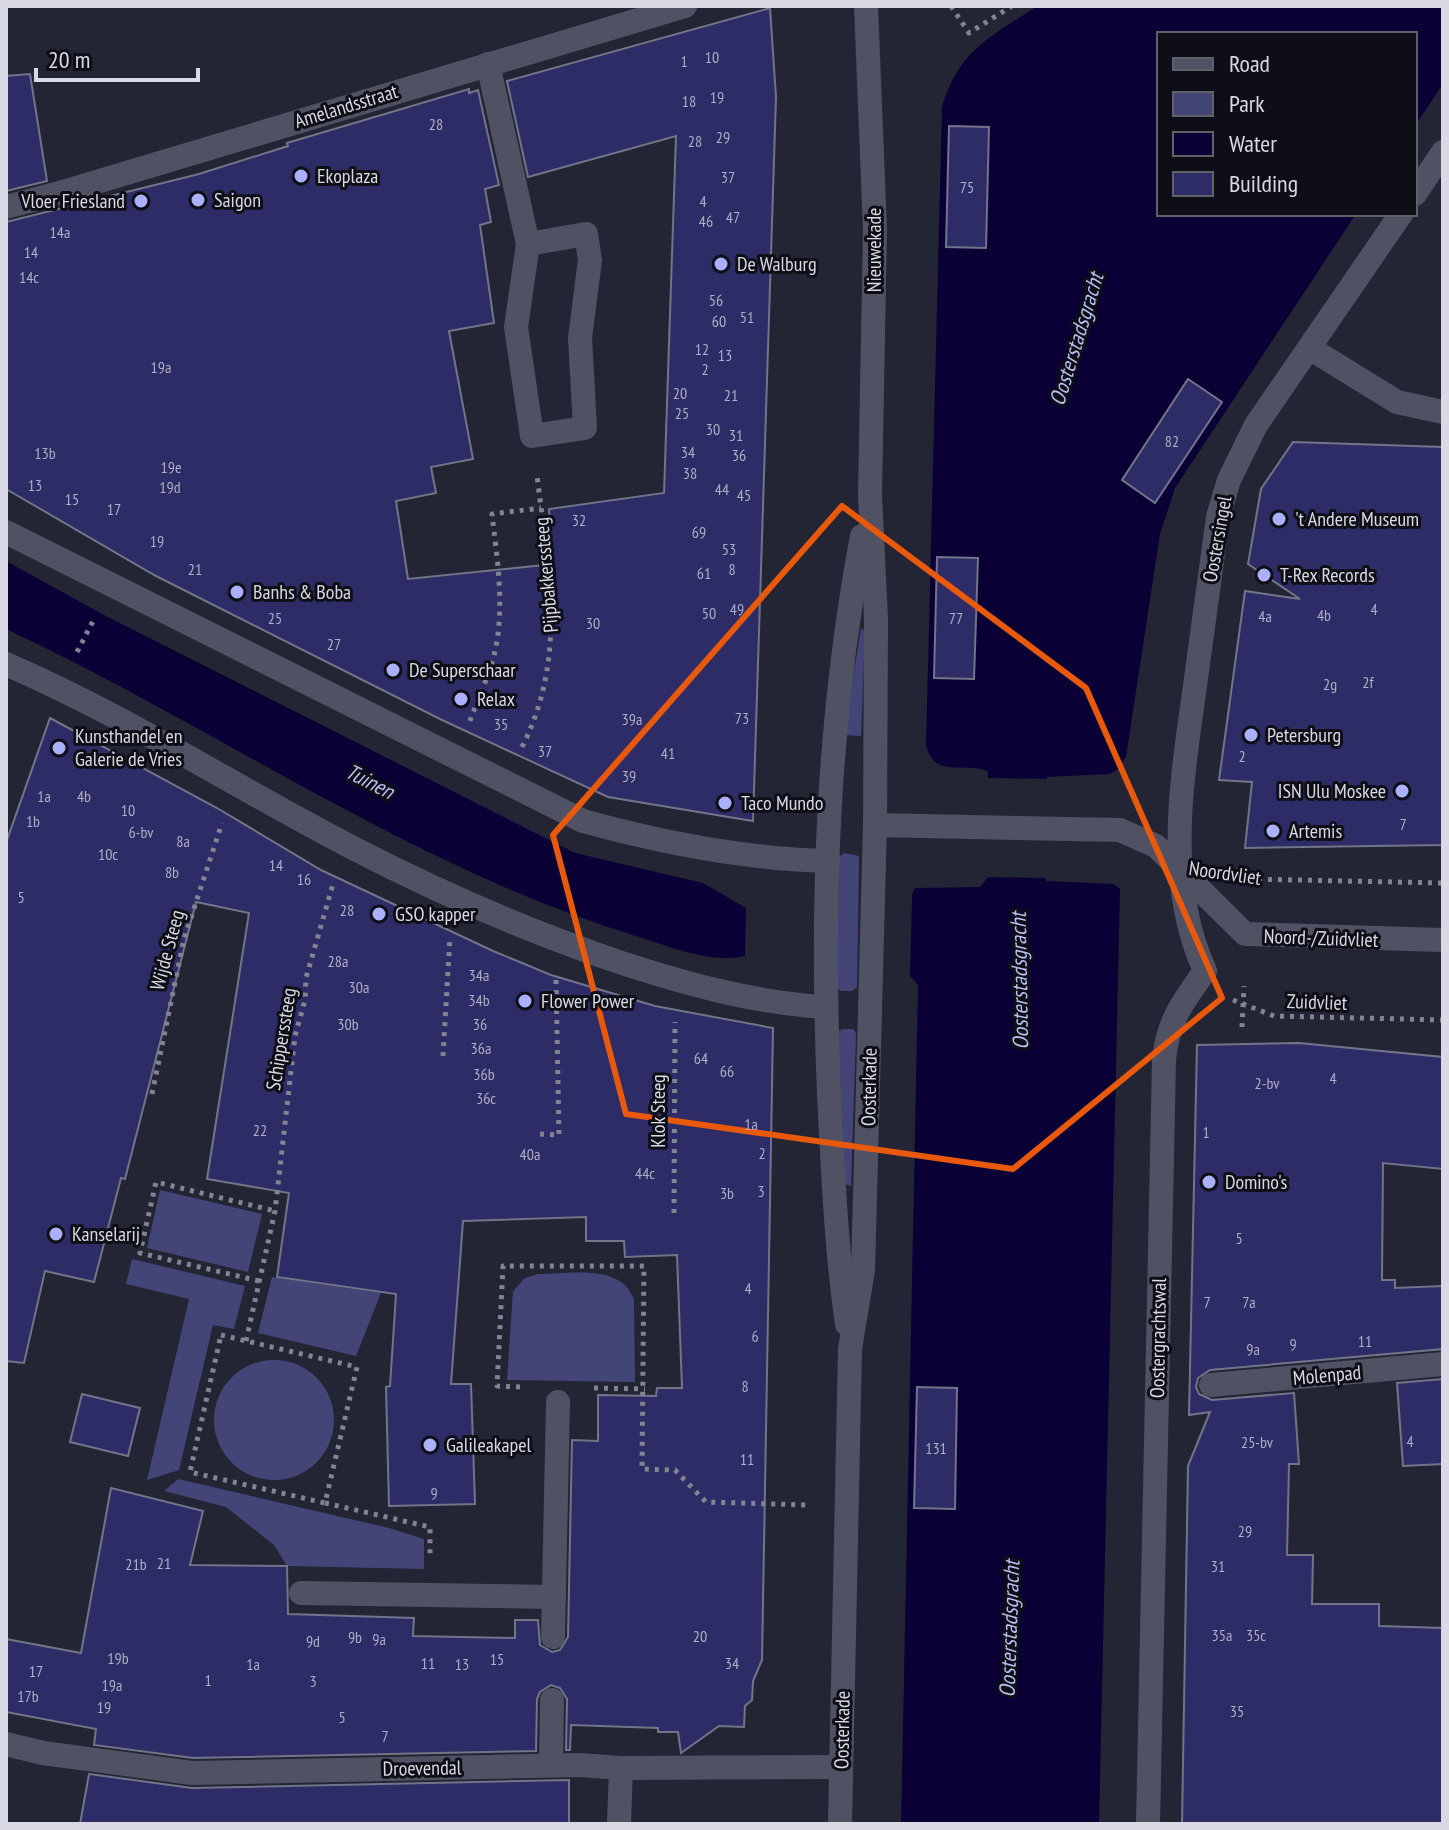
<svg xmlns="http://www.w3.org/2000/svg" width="1449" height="1830" font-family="'PT Sans Narrow',sans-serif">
<rect width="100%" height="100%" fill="#232535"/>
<g fill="#434577">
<path d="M861 628 865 631 861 736 844 735Z"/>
<path d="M844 853 859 856 857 987 852 991H840L837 987 839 857Z"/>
<path d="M842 1029H853L856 1033 851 1186 845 1184 838 1032Z"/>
<path d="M160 1190 262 1214 248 1272 147 1248Z"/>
<path d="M132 1259 245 1286 234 1329 213 1325 179 1470 147 1480 189 1299 126 1284Z"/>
<path d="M538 1274C570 1274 622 1263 634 1300L635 1382 507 1380 513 1291 525 1278Z"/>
<path d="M272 1277 381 1293 356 1356 258 1333Z"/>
<circle cx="274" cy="1420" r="60"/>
<path d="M178 1479 389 1528 424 1539V1569L287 1566 274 1545 226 1507 164 1491Z"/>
</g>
<g fill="#0b0036">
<path d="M1038 6H1443V84L1415 126V34H1159V214H1356L1175 488 1160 534 1126 757 1117 770 1109 774 1047 777 1046 881 1114 884 1120 889 1099 1824H901L918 985 910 976 912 894 915 888 980 887 988 877V771C966 762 933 779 926 745L942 107C958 51 991 36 1038 6Z"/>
<path d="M6 561 106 616 575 853 703 883 746 908 745 956C710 964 672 947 639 937 413 868 219 729 6 629Z"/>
</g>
<path fill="#232535" d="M985 778 1051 779V878L984 877Z"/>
<g fill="#2e2c66" stroke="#727488" stroke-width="2">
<path d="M770 8 776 97 753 821 608 797 442 720 156 576 6 489V222L199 174 288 146 287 143 469 89V93L478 90 499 185 485 189 491 222 480 225 494 323 449 331 473 459 431 467 436 493 396 501 408 579 553 564 549 509 664 493 676 136 528 177 507 81Z"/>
<path d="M30 74 47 181 6 191V76Z"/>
<path d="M949 126 989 127 986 248 946 247Z"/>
<path d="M1188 379 1222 402 1155 503 1122 480Z"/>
<path d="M1293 442 1443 447V845L1245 848 1252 782 1219 780 1245 591 1300 599 1248 564 1261 489Z"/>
<path d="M937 557 978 558 974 679 934 678Z"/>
<path d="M50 718 217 808 321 870 493 951 551 975 655 1006 773 1028 762 1660 753 1681 752 1700 745 1706 744 1727 719 1726 681 1753 678 1732H658V1728L571 1725 570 1750H566L567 1699 560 1688 551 1685 540 1692 537 1699 536 1751 193 1758 94 1745 96 1729 6 1712V1639L81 1653 111 1488 203 1511 190 1565 287 1566 288 1614 414 1618 413 1636 515 1638V1620H538L540 1645 552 1652 560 1650 568 1637 572 1440 598 1441V1395L656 1396 657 1388H682L677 1255 625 1257 624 1241H586V1217L463 1221 451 1384H471L475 1504 389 1506 386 1387 390 1386 396 1294 277 1277 289 1193 207 1179 249 913 196 902 125 1179 121 1178 94 1282 45 1271 24 1363 6 1361V843Z"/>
<path d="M1299 1043 1443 1057V1169L1383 1163 1382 1280H1395V1288L1443 1286V1349L1210 1370 1198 1378 1196 1387 1199 1394 1212 1400 1294 1393 1299 1464H1289L1287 1555H1313L1312 1604H1379V1626L1443 1628V1824H1182L1188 1466 1210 1412 1189 1415 1197 1045Z"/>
<path d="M1443 1379V1464L1403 1466 1397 1383Z"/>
<path d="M917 1387 957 1388 955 1509 914 1508Z"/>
<path d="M82 1394 140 1408 128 1456 70 1442Z"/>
<path d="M89 1774 192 1788 569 1780V1824H80Z"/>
</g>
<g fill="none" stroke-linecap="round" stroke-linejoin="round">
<g stroke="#838492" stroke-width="5" stroke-dasharray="4 6" stroke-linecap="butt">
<path d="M951 6 969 33 1012 6"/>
<path d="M77 652 93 621"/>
<path d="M470 721C478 698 490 674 495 651 505 606 497 558 492 514L541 508"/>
<path d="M522 747C568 656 548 570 537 475"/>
<path d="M1248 879 1443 883"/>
<path d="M1233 1000 1274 1016 1443 1020"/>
<path d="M1242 1027 1244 986"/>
<path d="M443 1056 450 937"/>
<path d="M152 1094 184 939 222 823"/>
<path d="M540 1134 559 1135 556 980"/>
<path d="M674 1213 675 1022"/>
<path d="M259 1281 140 1253 156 1182 275 1211"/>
<path d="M221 1335 357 1367 325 1503 190 1472Z"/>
<path d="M246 1341 275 1211 295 1036 305 1000 306 978 333 884"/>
<path d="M520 1387 497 1386 503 1266H644L642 1469 675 1470 706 1502 807 1505"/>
<path d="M594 1388 645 1389"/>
<path d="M325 1503 430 1527V1554"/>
</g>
<g stroke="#505264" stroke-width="24">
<path d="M488 64 528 244 516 327 532 436 585 428 580 338 590 260 586 234 528 244"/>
<path d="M6 207 63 192"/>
<path d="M1211 1385 1443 1364"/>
<path d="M301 1593 554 1597"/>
<path d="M553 1637 558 1402"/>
<path d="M551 1765 552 1700"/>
</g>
<g stroke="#505264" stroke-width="24">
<path d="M63 192 685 6"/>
<path d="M1415 194 1443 152"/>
<path d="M1311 349 1397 402 1443 412"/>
<path d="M6 532 583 821C663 843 744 859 828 861"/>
<path d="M6 664C126 716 237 788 353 848 440 893 527 931 619 962 686 984 755 1003 825 1007"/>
<path d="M6 1744 43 1753 192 1773 579 1765 621 1768 841 1767"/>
<path d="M619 1824 621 1768"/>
<path d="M1148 1824 1164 1060C1167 1023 1183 1001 1205 971 1165 882 1181 786 1194 693 1202 634 1210 575 1218 517L1229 480 1256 425 1401 214"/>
</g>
<g stroke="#505264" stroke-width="24">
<path d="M875 825 1120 830 1156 846 1245 934 1443 940"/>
<path d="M847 1324C836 1248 833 1171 829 1094 821 905 827 723 862 536"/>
<path d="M840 1824 850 1349 863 1270 875 825 876 619 870 495 875 229 866 6"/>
</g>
</g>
<path fill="none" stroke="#e8590c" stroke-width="6" stroke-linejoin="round" d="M842 506 1086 688 1222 998 1013 1169 626 1114 553 835Z"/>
<g fill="#aab0fb" stroke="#0e0f16" stroke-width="3">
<circle cx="301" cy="176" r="8"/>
<circle cx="198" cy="200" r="8"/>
<circle cx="141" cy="201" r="8"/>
<circle cx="721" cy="264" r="8"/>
<circle cx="1279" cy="519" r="8"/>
<circle cx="1264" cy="575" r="8"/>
<circle cx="237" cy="592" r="8"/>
<circle cx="393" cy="670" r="8"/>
<circle cx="461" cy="699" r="8"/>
<circle cx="1251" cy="735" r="8"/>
<circle cx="59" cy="748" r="8"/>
<circle cx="1402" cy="791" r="8"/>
<circle cx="725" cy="803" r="8"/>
<circle cx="1273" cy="831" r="8"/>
<circle cx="379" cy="914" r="8"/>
<circle cx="525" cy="1001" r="8"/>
<circle cx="1209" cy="1182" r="8"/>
<circle cx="56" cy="1234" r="8"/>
<circle cx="430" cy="1445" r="8"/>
</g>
<g text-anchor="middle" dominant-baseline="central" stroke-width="6" stroke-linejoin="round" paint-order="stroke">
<g font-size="16" fill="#aeaec4">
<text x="712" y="57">10</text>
<text x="684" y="61">1</text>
<text x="717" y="97">19</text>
<text x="689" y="101">18</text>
<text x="436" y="124">28</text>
<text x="723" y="137">29</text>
<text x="695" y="141">28</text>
<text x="728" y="177">37</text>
<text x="967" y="187">75</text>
<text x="703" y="201">4</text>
<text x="733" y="217">47</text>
<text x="706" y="221">46</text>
<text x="60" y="232">14a</text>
<text x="31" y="252">14</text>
<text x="29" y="277">14c</text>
<text x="716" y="300">56</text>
<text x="747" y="317">51</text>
<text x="719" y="321">60</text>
<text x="702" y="349">12</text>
<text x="725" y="355">13</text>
<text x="161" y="367">19a</text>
<text x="705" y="369">2</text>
<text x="680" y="393">20</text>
<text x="731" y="395">21</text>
<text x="682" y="413">25</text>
<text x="713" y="429">30</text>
<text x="736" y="435">31</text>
<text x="1172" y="441">82</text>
<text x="688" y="452">34</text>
<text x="45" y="453">13b</text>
<text x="739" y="455">36</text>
<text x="171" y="467">19e</text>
<text x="690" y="473">38</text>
<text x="35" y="485">13</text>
<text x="170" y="487">19d</text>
<text x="722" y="489">44</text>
<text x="744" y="495">45</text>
<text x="72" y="499">15</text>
<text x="114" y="509">17</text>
<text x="579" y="520">32</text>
<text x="699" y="532">69</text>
<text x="157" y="541">19</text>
<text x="729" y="549">53</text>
<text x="195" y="569">21</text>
<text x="732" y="569">8</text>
<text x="704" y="573">61</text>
<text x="737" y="609">49</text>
<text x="1374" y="609">4</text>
<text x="709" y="613">50</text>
<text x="1324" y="615">4b</text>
<text x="1265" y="616">4a</text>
<text x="275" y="618">25</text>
<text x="956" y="618">77</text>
<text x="593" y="623">30</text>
<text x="334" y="644">27</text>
<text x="1368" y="682">2f</text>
<text x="1330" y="684">2g</text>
<text x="742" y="718">73</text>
<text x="632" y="719">39a</text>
<text x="501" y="724">35</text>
<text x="545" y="751">37</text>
<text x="668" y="753">41</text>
<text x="1242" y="756">2</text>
<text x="629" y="776">39</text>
<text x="44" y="796">1a</text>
<text x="84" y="796">4b</text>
<text x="128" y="810">10</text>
<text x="33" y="821">1b</text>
<text x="1403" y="824">7</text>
<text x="141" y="832">6-bv</text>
<text x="183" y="841">8a</text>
<text x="108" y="854">10c</text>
<text x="276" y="865">14</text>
<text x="172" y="872">8b</text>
<text x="304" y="879">16</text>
<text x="21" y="897">5</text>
<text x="347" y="910">28</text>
<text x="338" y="961">28a</text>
<text x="479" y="975">34a</text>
<text x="359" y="987">30a</text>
<text x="479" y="1000">34b</text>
<text x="348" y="1024">30b</text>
<text x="480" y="1024">36</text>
<text x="481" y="1048">36a</text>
<text x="701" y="1058">64</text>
<text x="727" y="1071">66</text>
<text x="484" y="1074">36b</text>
<text x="1333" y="1078">4</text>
<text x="1267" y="1083">2-bv</text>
<text x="486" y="1098">36c</text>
<text x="751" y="1124">1a</text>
<text x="260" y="1130">22</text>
<text x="1206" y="1132">1</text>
<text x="762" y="1153">2</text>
<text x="530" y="1154">40a</text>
<text x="645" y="1173">44c</text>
<text x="761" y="1191">3</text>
<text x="727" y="1193">3b</text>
<text x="1239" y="1238">5</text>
<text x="748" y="1288">4</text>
<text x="1207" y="1302">7</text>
<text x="1249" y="1302">7a</text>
<text x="755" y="1336">6</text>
<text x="1365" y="1341">11</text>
<text x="1293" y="1344">9</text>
<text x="1253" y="1349">9a</text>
<text x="745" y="1386">8</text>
<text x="1410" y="1441">4</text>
<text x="1257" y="1442">25-bv</text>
<text x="936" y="1448">131</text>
<text x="747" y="1459">11</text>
<text x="434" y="1493">9</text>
<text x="1245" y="1531">29</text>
<text x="164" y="1563">21</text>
<text x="136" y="1564">21b</text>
<text x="1218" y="1566">31</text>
<text x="1222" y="1635">35a</text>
<text x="1256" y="1635">35c</text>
<text x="700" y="1636">20</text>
<text x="355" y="1637">9b</text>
<text x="379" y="1639">9a</text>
<text x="313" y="1641">9d</text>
<text x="118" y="1658">19b</text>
<text x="497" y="1659">15</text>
<text x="428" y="1663">11</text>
<text x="732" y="1663">34</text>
<text x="253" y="1664">1a</text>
<text x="462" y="1664">13</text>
<text x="36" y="1671">17</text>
<text x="208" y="1680">1</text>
<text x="313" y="1681">3</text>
<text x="112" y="1685">19a</text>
<text x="28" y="1696">17b</text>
<text x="104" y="1707">19</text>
<text x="1237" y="1711">35</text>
<text x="342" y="1717">5</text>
<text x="385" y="1736">7</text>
</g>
<g font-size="20" fill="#d8d9e4" stroke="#0e0f16">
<text transform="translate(346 106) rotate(-17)">Amelandsstraat</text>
<text transform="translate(874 250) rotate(-90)">Nieuwekade</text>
<text transform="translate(1217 539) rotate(-80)">Oostersingel</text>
<text transform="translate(546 575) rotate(-95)">Pijpbakkerssteeg</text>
<text transform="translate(1225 873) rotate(8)">Noordvliet</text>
<text transform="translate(1321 938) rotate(2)">Noord-/Zuidvliet</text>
<text transform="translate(167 950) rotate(-75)">Wijde Steeg</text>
<text transform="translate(1317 1002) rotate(2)">Zuidvliet</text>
<text transform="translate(281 1039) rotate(-81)">Schipperssteeg</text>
<text transform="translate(869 1087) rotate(-89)">Oosterkade</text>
<text transform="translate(658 1111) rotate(-90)">Klok Steeg</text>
<text transform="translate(1158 1338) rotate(-89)">Oostergrachtswal</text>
<text transform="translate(1327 1375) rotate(-5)">Molenpad</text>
<text transform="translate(842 1730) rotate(-89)">Oosterkade</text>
<text transform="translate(422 1768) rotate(-1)">Droevendal</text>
</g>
<g font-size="20" fill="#d8d9e4" stroke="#0e0f16" text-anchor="start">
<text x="317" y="176">Ekoplaza</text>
<text x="214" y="200">Saigon</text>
<text x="125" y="201" text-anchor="end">Vloer Friesland</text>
<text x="737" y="264">De Walburg</text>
<text x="1295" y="519">'t Andere Museum</text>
<text x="1280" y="575">T-Rex Records</text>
<text x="253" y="592">Banhs &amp; Boba</text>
<text x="409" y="670">De Superschaar</text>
<text x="477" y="699">Relax</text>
<text x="1267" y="735">Petersburg</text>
<text x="75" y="736">Kunsthandel en<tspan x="75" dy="23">Galerie de Vries</tspan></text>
<text x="1386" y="791" text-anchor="end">ISN Ulu Moskee</text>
<text x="741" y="803">Taco Mundo</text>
<text x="1289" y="831">Artemis</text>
<text x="395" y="914">GSO kapper</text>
<text x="541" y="1001">Flower Power</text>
<text x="1225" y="1182">Domino's</text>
<text x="72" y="1234">Kanselarij</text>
<text x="446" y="1445">Galileakapel</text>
</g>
<g font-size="22" font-style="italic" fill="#b9bef4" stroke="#0e0f16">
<text transform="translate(1076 339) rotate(-73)">Oosterstadsgracht</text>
<text transform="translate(370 781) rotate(27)">Tuinen</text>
<text transform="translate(1019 981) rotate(-91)">Oosterstadsgracht</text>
<text transform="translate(1009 1629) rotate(-88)">Oosterstadsgracht</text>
</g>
</g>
<rect width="1449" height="1830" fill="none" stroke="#d8d9e4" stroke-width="16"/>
<rect x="1157" y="32" width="260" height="184" fill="#0e0f16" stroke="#5f6068" stroke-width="2"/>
<rect x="1173" y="58" width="40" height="12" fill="#505264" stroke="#5f6068" stroke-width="2"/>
<text x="1229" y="72" font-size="24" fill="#d8d9e4">Road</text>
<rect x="1173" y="92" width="40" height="24" fill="#434577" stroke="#5f6068" stroke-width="2"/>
<text x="1229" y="112" font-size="24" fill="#d8d9e4">Park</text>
<rect x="1173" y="132" width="40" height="24" fill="#0b0036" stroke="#5f6068" stroke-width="2"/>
<text x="1229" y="152" font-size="24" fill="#d8d9e4">Water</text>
<rect x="1173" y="172" width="40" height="24" fill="#2e2c66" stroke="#5f6068" stroke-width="2"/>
<text x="1229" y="192" font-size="24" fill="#d8d9e4">Building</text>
<path d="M36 68v12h162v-12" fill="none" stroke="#d8d9e4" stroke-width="4"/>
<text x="48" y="68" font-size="24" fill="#d8d9e4" stroke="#0e0f16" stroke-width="6" paint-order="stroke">20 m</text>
</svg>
